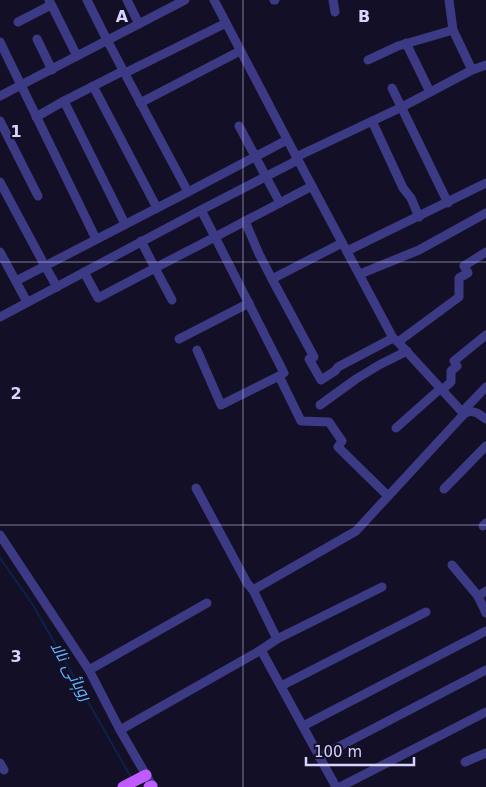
<svg xmlns="http://www.w3.org/2000/svg" width="486" height="787" font-family="'DejaVu Sans',Cairo,sans-serif">
<rect width="100%" height="100%" fill="#130f26"/>
<g fill="none" stroke-linecap="round" stroke-linejoin="round">
<path stroke="#0c2248" stroke-width="2" d="M0 558 33 605 132 779"/>
<g stroke="#3d3a85" stroke-width="9">
<path d="M49 0 77 56"/>
<path d="M87 0 107 40 188 192 287 140"/>
<path d="M127 0 139 24"/>
<path d="M214 0 289 143 393 338 398 342 464 414"/>
<path d="M274 0H275"/>
<path d="M333 0 335 12"/>
<path d="M449 0 453 30 472 70"/>
<path d="M18 22 51 5"/>
<path d="M37 39 52 70"/>
<path d="M0 42 21 85 185 0"/>
<path d="M406 43 430 92"/>
<path d="M368 60 398 46 453 30"/>
<path d="M125 73 226 23"/>
<path d="M93 86 157 208"/>
<path d="M392 88 448 203"/>
<path d="M0 96 21 85 96 239"/>
<path d="M64 101 125 224"/>
<path d="M140 103 240 51"/>
<path d="M36 117 64 101 123 71"/>
<path d="M0 121 38 196"/>
<path d="M372 121 403 188 411 198 419 217"/>
<path d="M239 126 280 203"/>
<path d="M296 157 402 107 472 70 486 65"/>
<path d="M0 182 45 266 16 281"/>
<path d="M312 186 215 237 284 373 279 376 301 421 329 422 342 441 338 447 388 496"/>
<path d="M245 221 259 254 272 279 342 243"/>
<path d="M141 241 155 268 215 237 201 210 298 160"/>
<path d="M347 251 486 183"/>
<path d="M0 252 27 302"/>
<path d="M84 272 98 298 155 268 172 300"/>
<path d="M360 274 419 250 486 213"/>
<path d="M272 279 314 357 309 359 321 380 335 371 338 367 393 338"/>
<path d="M57 287 45 266 188 192"/>
<path d="M0 317 201 210"/>
<path d="M179 339 249 303"/>
<path d="M398 342 459 297V278L468 273 464 266 486 252"/>
<path d="M197 350 221 405 279 376"/>
<path d="M442 390 451 382V371L457 366 454 361 486 335"/>
<path d="M320 405 356 379 379 365 407 351"/>
<path d="M462 412 486 387"/>
<path d="M396 428 441 388"/>
<path d="M196 488 247 583 253 590 277 639 261 650 336 787"/>
<path d="M444 489 486 446"/>
<path d="M483 526 486 523"/>
<path d="M0 535 89 670 120 730 153 787"/>
<path d="M452 565 478 596"/>
<path d="M253 590 356 531 464 414 470 411 477 413 486 419"/>
<path d="M486 591 478 596 486 613"/>
<path d="M277 639 382 587"/>
<path d="M89 670 207 603"/>
<path d="M281 686 426 612"/>
<path d="M303 726 486 631"/>
<path d="M120 730 261 650"/>
<path d="M319 757 486 670"/>
<path d="M465 762 486 753"/>
<path d="M0 763 4 770"/>
<path d="M340 787 486 712"/>
</g>
<g stroke="#c25bff" stroke-width="11">
<path d="M123 787 146 775"/>
<path d="M149 787 152 786"/>
</g>
</g>
<path fill="none" stroke="#d9d4ff" stroke-width="1" stroke-opacity="0.55" d="M243 0V787M0 262H486M0 525H486"/>
<g text-anchor="middle" dominant-baseline="central" stroke-width="4.5" stroke-linejoin="round" paint-order="stroke">
<g font-size="16" font-style="italic" fill="#62b6ff" stroke="#130f26">
<text transform="translate(71 671) rotate(60)">روہائی نالا</text>
</g>
</g>
<g font-size="16" text-anchor="middle" font-weight="bold" fill="#d9d4ff" stroke="#130f26" stroke-width="4.5" stroke-linejoin="round" paint-order="stroke">
<text x="122" y="22">A</text>
<text x="364" y="22">B</text>
<text x="16" y="137">1</text>
<text x="16" y="399">2</text>
<text x="16" y="662">3</text>
</g>
<path d="M306 757v8h108v-8" fill="none" stroke="#d9d4ff" stroke-width="2.5"/>
<text x="314" y="757" font-size="15" fill="#d9d4ff" stroke="#130f26" stroke-width="4" paint-order="stroke">100 m</text>
</svg>
